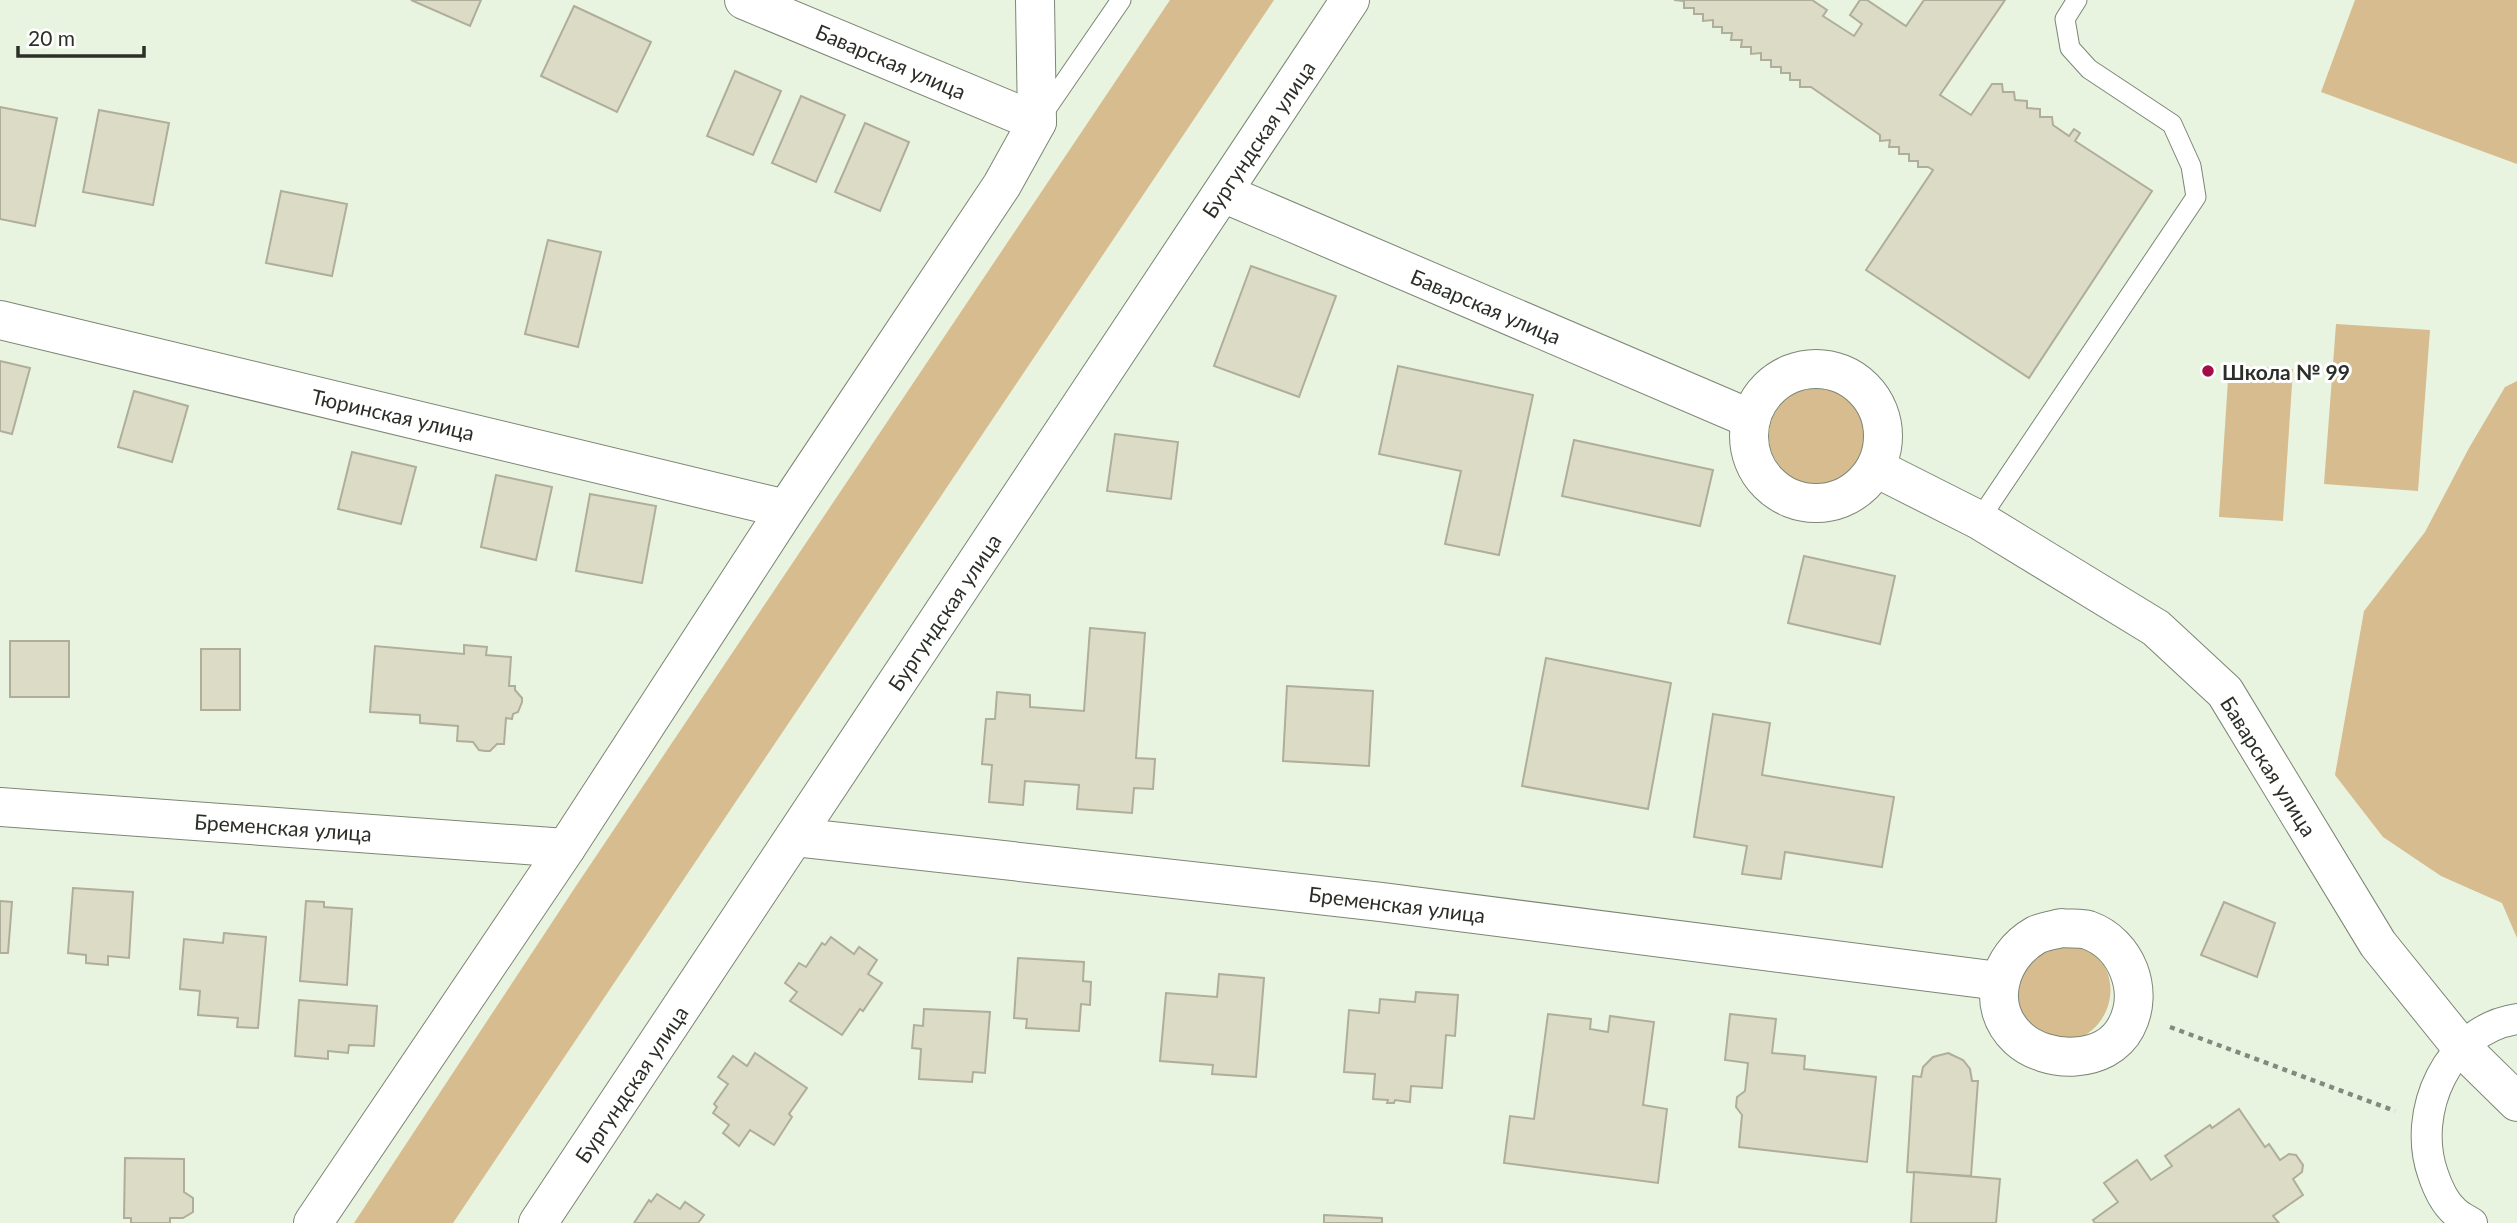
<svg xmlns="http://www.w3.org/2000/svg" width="2517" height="1223" font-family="Lato,sans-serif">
<rect width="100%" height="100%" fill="#e9f4e0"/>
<g fill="#d6bc8e">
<path d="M1170 0H1274L453 1223H354L576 886Z"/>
<path d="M2355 0H2517V164L2321 92Z"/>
<path d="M2336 324 2430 330 2418 491 2324 484Z"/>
<path d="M2229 365 2293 369 2283 521 2219 517Z"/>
<path d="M2517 381V938L2502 903 2441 876 2383 837 2335 775 2364 611 2425 532 2469 448 2505 387Z"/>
<circle cx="1817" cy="436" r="48"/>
<path d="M2059 940C2069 943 2082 945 2090 951 2118 969 2116 1010 2092 1030 2086 1035 2076 1042 2068 1041 2056 1040 2034 1029 2022 1025L2011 977Z"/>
</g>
<g fill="#dcdbc6" stroke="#afae9a" stroke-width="2">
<path d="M411 0H481L470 26Z"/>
<path d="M1674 0H1812L1827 10 1823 16 1854 36 1862 24 1850 15 1860 0H1867L1906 26 1924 0H2005L1940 95 1971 115 1992 84H2002L2003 92H2014L2015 100 2027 101V108L2040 109V117H2052L2053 125 2069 136 2074 129 2080 133 2075 141 2152 191 2029 378 1866 270 1933 170 1928 167H1918V161H1909V154H1899V147H1889L1890 140 1880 141V135L1811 87H1800V80H1790V73H1781V67H1771V60H1761V53L1751 54V47H1741L1742 40H1731L1732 33H1722V27H1713V20L1703 21V14H1694V8H1684V1Z"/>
<path d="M574 6 651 42 617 112 541 76Z"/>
<path d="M735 71 781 91 753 155 707 136Z"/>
<path d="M801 96 845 115 816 182 772 163Z"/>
<path d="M0 107 57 118 35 226 0 219Z"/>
<path d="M99 110 169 123 153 205 83 192Z"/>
<path d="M865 123 909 142 880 211 835 192Z"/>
<path d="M281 191 347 204 332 276 266 263Z"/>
<path d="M548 240 601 252 578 347 525 334Z"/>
<path d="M1251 266 1336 296 1299 397 1214 366Z"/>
<path d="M0 361 30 368 12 434 0 431Z"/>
<path d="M1398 366 1533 395 1499 555 1445 544 1461 471 1379 454Z"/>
<path d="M134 391 188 406 172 462 118 447Z"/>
<path d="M1115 434 1178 442 1171 499 1107 491Z"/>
<path d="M1574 440 1713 470 1700 526 1562 496Z"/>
<path d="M352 452 416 467 401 524 338 509Z"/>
<path d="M496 475 552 487 536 560 481 547Z"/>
<path d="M590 494 656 506 642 583 576 571Z"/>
<path d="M1804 556 1895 576 1880 644 1788 623Z"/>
<path d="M1090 628 1145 633 1136 758 1155 759 1153 789 1134 788 1132 813 1077 809 1079 785 1025 781 1023 805 989 802 992 765 982 764 986 719H995L997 692 1030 695V707L1084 711Z"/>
<rect x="10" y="641" width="59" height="56"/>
<path d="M464 645 487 647 486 655 511 657 509 686H515V690L522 698V702L518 712 513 714 512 719 506 718 504 744H497L490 751H485L479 750 473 742 457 741 458 726 420 723V715L370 712 375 646 464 654Z"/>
<rect x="201" y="649" width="39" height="61"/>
<path d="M1546 658 1671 683 1648 809 1522 786Z"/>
<path d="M1287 686 1373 691 1369 766 1283 761Z"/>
<path d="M1713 714 1770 723 1762 775 1894 797 1882 867 1785 852 1781 879 1742 874 1747 846 1694 837Z"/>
<path d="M73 888 133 892 129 958 108 956V965L86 963V955L68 953Z"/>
<path d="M0 901 12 902 8 953H0Z"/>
<path d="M306 901 324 902V907L352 909 347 985 300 981Z"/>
<path d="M2224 902 2275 923 2257 977 2201 955Z"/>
<path d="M224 933 266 937 258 1028 237 1027 238 1018 198 1015 200 991 180 989 184 939 223 943Z"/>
<path d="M831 937 854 954 859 947 877 960 868 974 882 983 863 1011 860 1009 842 1035 790 1001 797 992 785 983 799 963 806 967 822 943 825 945Z"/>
<path d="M1018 958 1084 962 1083 981 1091 982 1090 1005 1081 1004 1079 1031 1026 1028 1027 1019 1014 1018Z"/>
<path d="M1219 974 1264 978 1256 1077 1212 1074 1213 1065 1160 1061 1166 993 1217 997Z"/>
<path d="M1416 992 1458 995 1455 1036 1446 1035 1442 1088 1411 1086 1410 1102 1395 1100 1394 1103H1387L1388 1100 1373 1099 1375 1074 1344 1072 1349 1010 1379 1013 1380 999 1415 1002Z"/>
<path d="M299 1000 377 1006 374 1046 349 1045 348 1053 328 1051V1059L295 1056Z"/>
<path d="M924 1009 990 1012 985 1073 973 1072 972 1082 919 1079 921 1049 912 1048 914 1025 923 1026Z"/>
<path d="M1548 1014 1591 1019 1590 1029 1608 1032 1610 1016 1654 1022 1643 1105 1667 1109 1658 1183 1504 1163 1510 1116 1534 1119Z"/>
<path d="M1730 1014 1776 1019 1772 1053 1805 1056 1804 1069 1876 1077 1867 1162 1739 1147 1742 1115 1736 1107 1737 1097 1745 1091 1748 1063 1725 1060Z"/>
<path d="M755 1053 807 1088 789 1114 792 1117 774 1145 750 1130 739 1146 723 1133 729 1125 713 1113 717 1107 714 1104 728 1084 718 1077 733 1056 747 1066Z"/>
<path d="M1948 1053 1963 1060 1970 1069 1972 1081H1978L1971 1176 1907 1172 1913 1076 1921 1077 1923 1067 1933 1057Z"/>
<path d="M2239 1109 2265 1147 2269 1144 2280 1160 2289 1154 2296 1155 2303 1165 2302 1172 2293 1179 2303 1195 2273 1216 2279 1223H2095L2093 1220 2118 1202 2104 1183 2137 1160 2151 1180 2172 1166 2165 1156 2210 1125 2212 1128Z"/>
<path d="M125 1158 184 1159V1192L193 1198V1212L183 1218H170V1223H131V1218H124Z"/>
<path d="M1914 1172 2000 1179 1996 1223H1911Z"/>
<path d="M657 1194 680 1209 685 1202 704 1215 698 1223H634L649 1200 651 1202Z"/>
<path d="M1324 1215 1382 1218V1223H1324Z"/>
</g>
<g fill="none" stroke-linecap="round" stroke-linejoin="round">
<defs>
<g id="service">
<path d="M1042 115 1121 0"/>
<path d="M1979 520 2196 197 2191 166 2172 124 2089 69 2070 48 2065 19 2077 0"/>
</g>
<path id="pedestrian" d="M2472 1223C2466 1219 2459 1216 2454 1211 2444 1202 2437 1186 2433 1174 2411 1112 2448 1029 2517 1019"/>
<g id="minor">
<path d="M744 0 1037 122"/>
<path d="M1223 193 1751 419"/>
<path d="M0 320 786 509"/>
<circle cx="1816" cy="436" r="67"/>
<path d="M1876 468 1979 520 2156 628 2225 692 2378 944 2462 1048 2517 1102"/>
<path d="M0 807 566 848"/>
<path d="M795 837 1381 902 1999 981"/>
<path d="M2062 928C2070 929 2081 928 2088 930 2127 944 2145 991 2126 1027 2106 1065 2046 1064 2018 1038 1984 1006 1999 956 2036 935 2044 931 2054 930 2062 928Z"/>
<path d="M313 1223 566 848 786 509 1002 185 1037 122 1035 0"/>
<path d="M538 1223 1350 0"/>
</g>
</defs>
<use href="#service" stroke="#7c8674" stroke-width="21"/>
<use href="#pedestrian" stroke="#7c8674" stroke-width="32"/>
<use href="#minor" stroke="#7c8674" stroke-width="40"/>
<path stroke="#828a7d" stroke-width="4.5" stroke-dasharray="5 5" stroke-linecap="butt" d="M2170 1027 2395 1111"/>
<use href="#service" stroke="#fff" stroke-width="19"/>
<use href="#pedestrian" stroke="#fff" stroke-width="30"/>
<use href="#minor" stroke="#fff" stroke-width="38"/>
</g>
<circle fill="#a40d49" stroke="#fff" stroke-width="2.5" cx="2208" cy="371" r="7"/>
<g text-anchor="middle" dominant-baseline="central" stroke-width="6" stroke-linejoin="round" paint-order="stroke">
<g font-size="21" fill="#2b2f28" stroke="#fff">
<text transform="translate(891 61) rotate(23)">Баварская улица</text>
<text transform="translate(1258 139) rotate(-56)">Бургундская улица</text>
<text transform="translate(1486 306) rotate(23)">Баварская улица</text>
<text transform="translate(393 414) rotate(13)">Тюринская улица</text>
<text transform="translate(944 612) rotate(-56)">Бургундская улица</text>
<text transform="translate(2269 766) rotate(58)">Баварская улица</text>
<text transform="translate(283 827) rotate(4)">Бременская улица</text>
<text transform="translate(1397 904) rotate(7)">Бременская улица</text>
<text transform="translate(631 1084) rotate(-56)">Бургундская улица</text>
</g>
<g font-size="21" font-weight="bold" fill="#2b2f28" stroke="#fff" text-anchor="start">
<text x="2222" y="371">Школа № 99</text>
</g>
</g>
<path d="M18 46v10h126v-10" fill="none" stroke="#2b2f28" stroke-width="3.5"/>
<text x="28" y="46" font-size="21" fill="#2b2f28" stroke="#ffffff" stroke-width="5" paint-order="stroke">20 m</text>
</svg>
